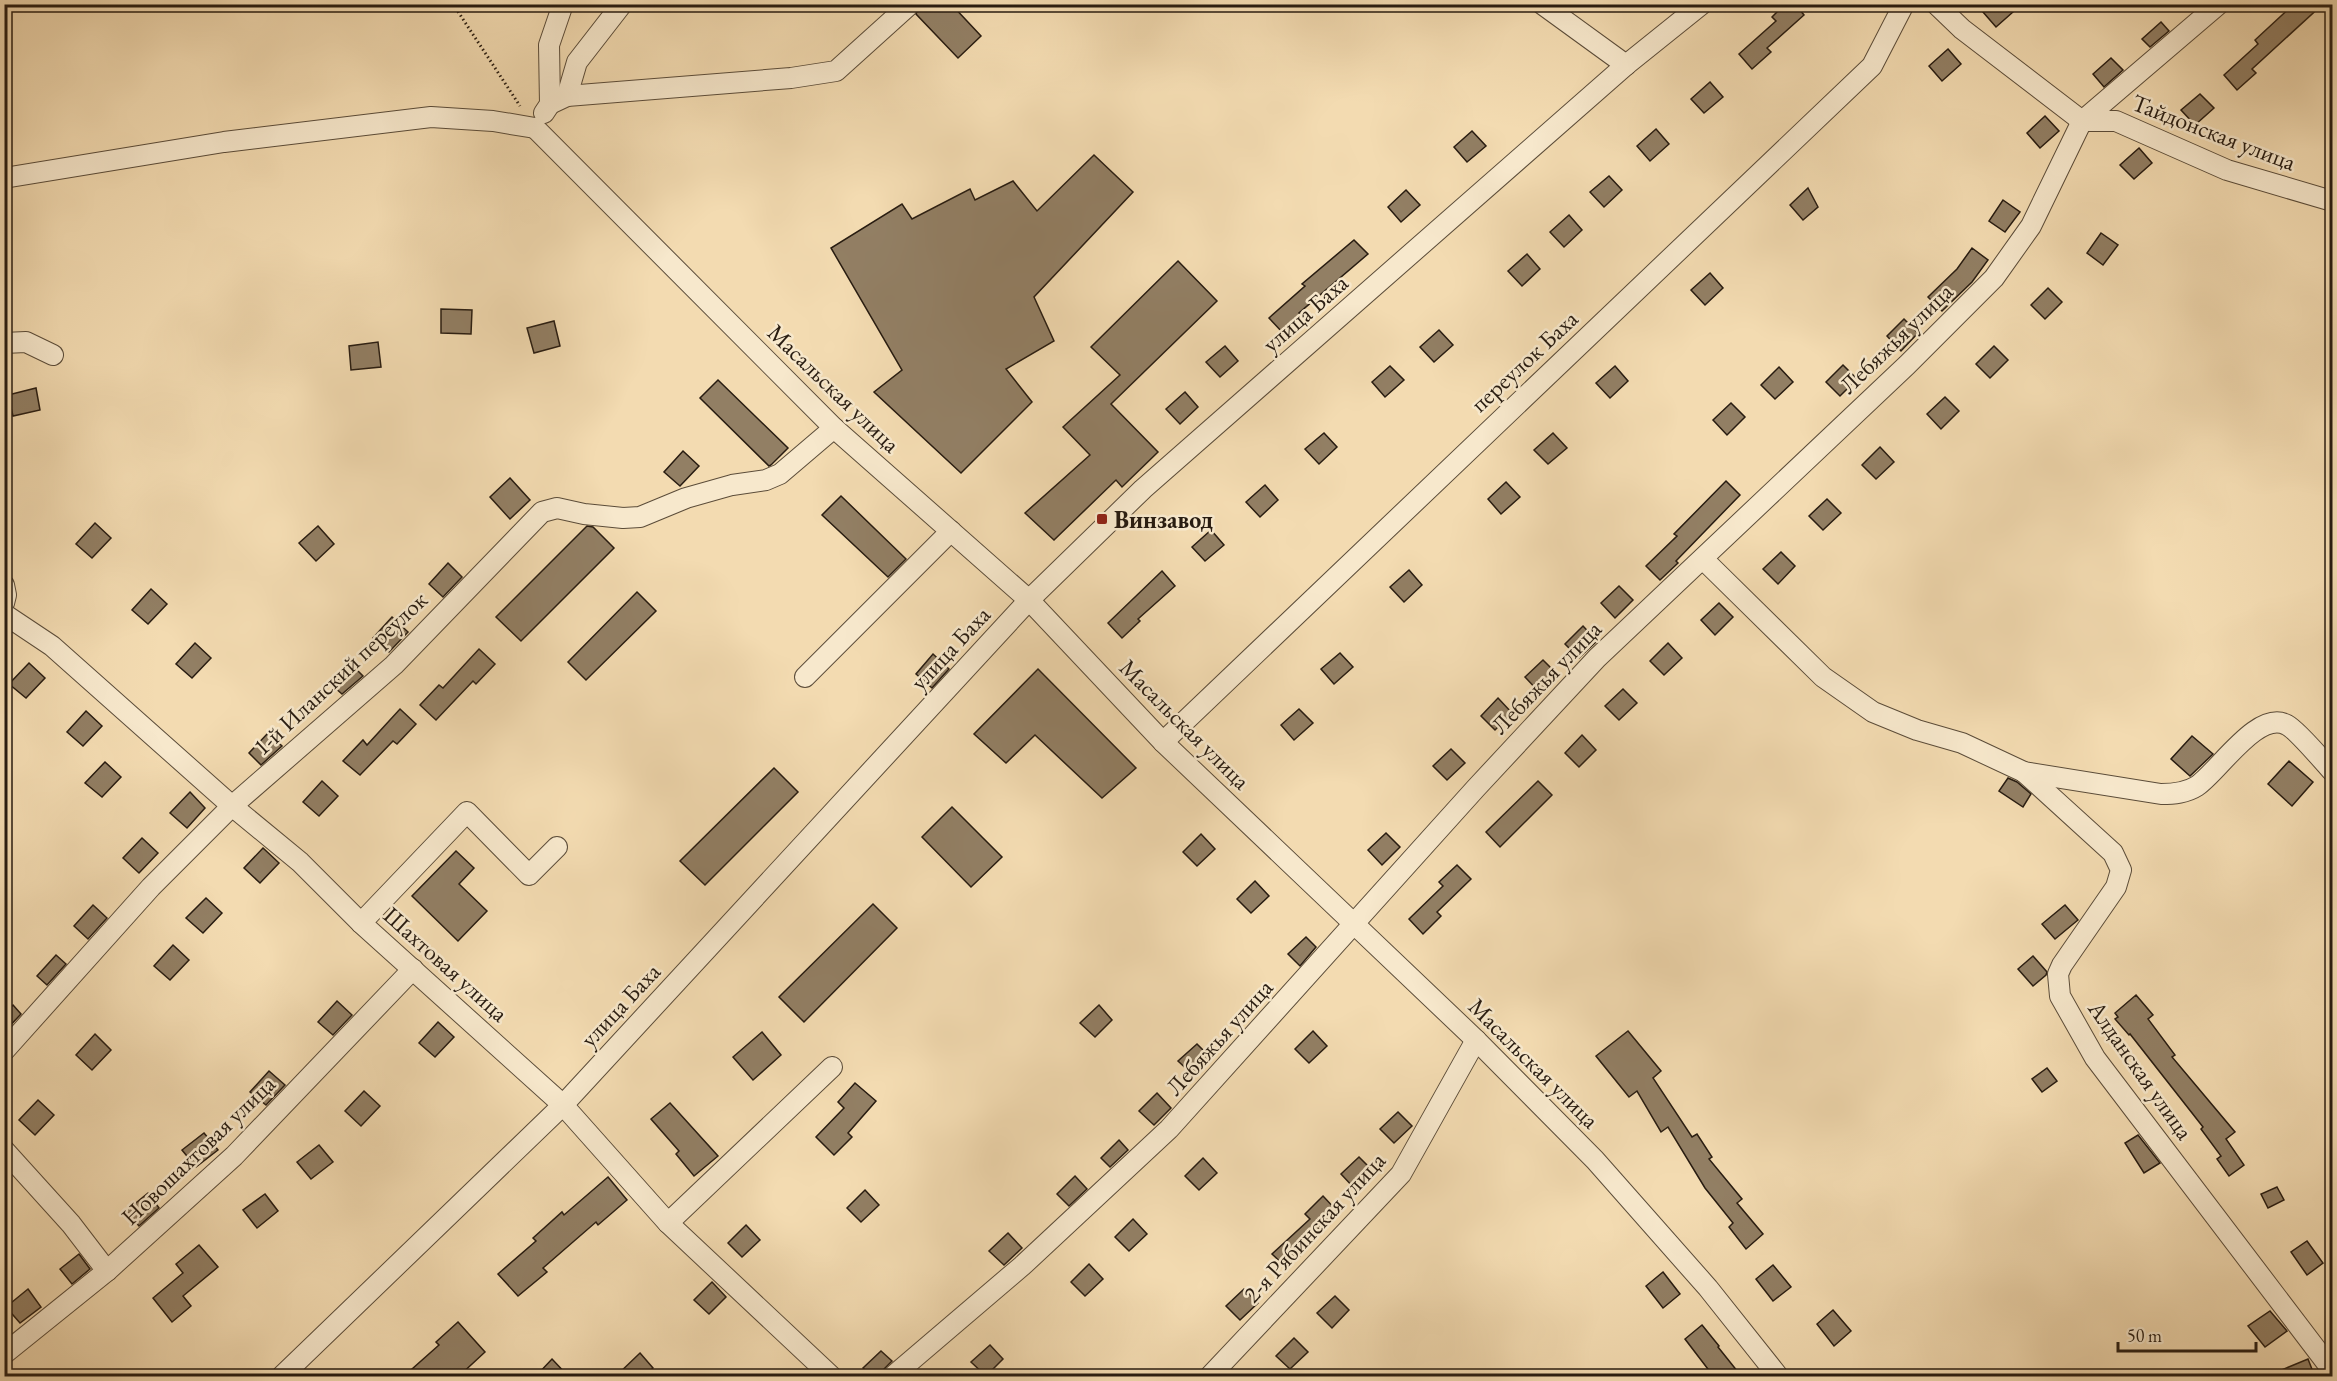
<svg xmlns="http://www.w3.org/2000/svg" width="2337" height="1381" font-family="'EB Garamond',serif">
<rect width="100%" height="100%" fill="#f3dbb1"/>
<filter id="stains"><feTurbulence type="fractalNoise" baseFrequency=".00333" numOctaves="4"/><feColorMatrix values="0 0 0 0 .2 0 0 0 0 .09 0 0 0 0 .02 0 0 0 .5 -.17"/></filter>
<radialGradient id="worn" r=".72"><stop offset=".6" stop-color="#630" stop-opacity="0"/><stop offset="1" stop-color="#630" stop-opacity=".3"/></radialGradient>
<g fill="#927f64" stroke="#281c11" stroke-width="1.5">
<path d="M920 4H951L981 36 958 58 916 14Z"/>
<path d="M1785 4H1795L1804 15 1767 48 1771 52 1752 69 1739 54 1776 21 1772 17Z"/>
<path d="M1992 4H2022L1996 27 1983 12Z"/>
<path d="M2294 4H2323L2252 69 2256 73 2237 90 2224 75 2258 44 2255 40Z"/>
<path d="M2161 22 2169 31 2150 47 2142 39Z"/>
<path d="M1948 49 1961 64 1942 81 1929 66Z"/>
<path d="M2111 58 2123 70 2104 87 2093 74Z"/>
<path d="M1710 82 1723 97 1704 113 1691 99Z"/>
<path d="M2200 94 2214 108 2195 125 2181 110Z"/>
<path d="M2045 116 2059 131 2040 148 2027 133Z"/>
<path d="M1656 129 1669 144 1650 161 1637 146Z"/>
<path d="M1472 131 1486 146 1467 162 1454 147Z"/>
<path d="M2139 148 2152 163 2134 179 2120 165Z"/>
<path d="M1094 155 1133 192 1034 297 1054 341 1006 369 1032 402 961 473 874 392 902 370 831 248 902 204 912 219 970 189 975 200 1013 181 1037 211Z"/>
<path d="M1609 176 1622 190 1604 207 1590 192Z"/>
<path d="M1808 188 1818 207 1803 220 1790 205Z"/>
<path d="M1406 190 1420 205 1401 222 1388 207Z"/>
<path d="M2003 200 2020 212 2005 232 1989 221Z"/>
<path d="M1569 215 1582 230 1564 247 1550 232Z"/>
<path d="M2101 233 2118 245 2103 265 2087 253Z"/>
<path d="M1354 240 1368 254 1299 313 1301 316 1283 333 1269 318 1305 286 1302 284Z"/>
<path d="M1972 248 1988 260 1972 282 1942 311 1928 297 1957 269Z"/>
<path d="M1527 254 1540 269 1522 286 1508 271Z"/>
<path d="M1178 261 1217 301 1111 404 1158 452 1122 487 1116 480 1054 540 1025 513 1090 455 1063 427 1120 375 1091 347Z"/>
<path d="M1710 273 1723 288 1705 305 1691 290Z"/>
<path d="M2048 288 2062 302 2045 319 2031 305Z"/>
<path d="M441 309 472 310 471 334 441 333Z"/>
<path d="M1904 319 1918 333 1901 351 1887 336Z"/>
<path d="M554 321 560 346 534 353 527 328Z"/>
<path d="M1439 330 1453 345 1434 362 1420 347Z"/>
<path d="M378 342 381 367 351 370 349 346Z"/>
<path d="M1225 346 1238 361 1220 377 1206 362Z"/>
<path d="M1994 346 2008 360 1990 378 1976 364Z"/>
<path d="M1843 365 1857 379 1840 396 1826 382Z"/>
<path d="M1390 366 1404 380 1385 397 1372 382Z"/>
<path d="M1615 366 1628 381 1610 398 1596 383Z"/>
<path d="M1779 367 1793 382 1775 399 1761 385Z"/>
<path d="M718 380 788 448 771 465 769 466 700 398Z"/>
<path d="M36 388 40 410 13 416 8 395Z"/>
<path d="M1185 392 1198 407 1180 424 1166 409Z"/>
<path d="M1945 397 1959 411 1941 429 1927 414Z"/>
<path d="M1731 403 1745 417 1727 435 1713 420Z"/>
<path d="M1324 433 1337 447 1319 464 1305 449Z"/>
<path d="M1553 433 1567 448 1548 464 1534 450Z"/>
<path d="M1880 447 1894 462 1876 479 1862 465Z"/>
<path d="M683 451 699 466 680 486 664 472Z"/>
<path d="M510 478 530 500 510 519 490 497Z"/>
<path d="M1726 481 1740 495 1676 561 1678 563 1660 580 1646 566 1677 536 1674 534Z"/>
<path d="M1506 482 1520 497 1501 514 1488 499Z"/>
<path d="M1265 485 1278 500 1260 517 1246 502Z"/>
<path d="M841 496 906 559 888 577 822 515Z"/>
<path d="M1827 499 1841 513 1823 530 1809 516Z"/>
<path d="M95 523 111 538 92 558 76 544Z"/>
<path d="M318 526 334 544 316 561 299 543Z"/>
<path d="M587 526 593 527 614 548 521 641 496 617Z"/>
<path d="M1211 530 1224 545 1205 561 1192 547Z"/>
<path d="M1781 552 1795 566 1778 584 1763 569Z"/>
<path d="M448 563 462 577 443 597 429 584Z"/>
<path d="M1409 570 1422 585 1404 602 1390 587Z"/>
<path d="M1162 571 1175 586 1138 619 1140 621 1122 638 1108 623Z"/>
<path d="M1619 586 1633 600 1615 618 1601 603Z"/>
<path d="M151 589 167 604 148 624 132 610Z"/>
<path d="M637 592 656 611 586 680 568 662Z"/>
<path d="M1719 603 1733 617 1715 635 1701 620Z"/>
<path d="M392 617 408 632 389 652 373 638Z"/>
<path d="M1583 626 1597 641 1579 658 1565 644Z"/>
<path d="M195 643 211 658 192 678 176 664Z"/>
<path d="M1668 643 1682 658 1664 675 1650 661Z"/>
<path d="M479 649 495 664 476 684 473 681 436 720 420 705 439 685 443 688Z"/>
<path d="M1340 653 1353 667 1334 684 1321 669Z"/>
<path d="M933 654 949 669 932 688 916 674Z"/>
<path d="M1543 660 1557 674 1539 692 1525 677Z"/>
<path d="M29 663 45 678 26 698 9 684Z"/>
<path d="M352 665 363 676 342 694 333 686Z"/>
<path d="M1038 669 1136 768 1102 798 1035 735 1006 763 974 734Z"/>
<path d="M1623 689 1637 703 1619 720 1605 706Z"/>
<path d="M1498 698 1512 713 1495 730 1481 716Z"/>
<path d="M400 709 416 724 397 744 393 741 360 775 343 761 363 740 367 745Z"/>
<path d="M1299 709 1313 723 1294 740 1281 725Z"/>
<path d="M86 711 102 726 83 746 67 732Z"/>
<path d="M268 733 282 746 261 765 249 753Z"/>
<path d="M1582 735 1596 750 1579 767 1565 753Z"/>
<path d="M2192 736 2213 754 2190 776 2171 759Z"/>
<path d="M1451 749 1465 763 1447 780 1433 766Z"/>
<path d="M2289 761 2313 782 2292 806 2268 784Z"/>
<path d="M105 762 121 777 102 797 85 783Z"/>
<path d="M774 768 798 792 705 885 680 861Z"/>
<path d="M2008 778 2017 782 2031 794 2023 807 1999 791Z"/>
<path d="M322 781 338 796 319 816 303 802Z"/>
<path d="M1538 781 1552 795 1500 847 1486 832Z"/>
<path d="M190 792 205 808 187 828 170 813Z"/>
<path d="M952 807 1002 857 971 887 922 837Z"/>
<path d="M1386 833 1400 847 1382 865 1368 850Z"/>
<path d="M1201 834 1215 849 1197 866 1183 852Z"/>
<path d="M142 838 158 853 139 873 123 858Z"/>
<path d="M263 848 279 863 260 883 244 868Z"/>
<path d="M456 851 474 868 459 884 487 911 458 941 412 896Z"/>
<path d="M1457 865 1471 879 1437 912 1441 916 1423 934 1409 919 1443 886 1439 882Z"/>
<path d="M1255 881 1269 896 1251 913 1237 899Z"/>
<path d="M206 898 222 913 203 933 186 918Z"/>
<path d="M873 904 897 928 804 1022 779 997Z"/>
<path d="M93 905 107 918 88 939 74 926Z"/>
<path d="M2065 905 2078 920 2055 939 2042 924Z"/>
<path d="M1306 937 1316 947 1300 966 1288 954Z"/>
<path d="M173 945 189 960 170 980 154 966Z"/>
<path d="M56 955 66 964 47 985 37 976Z"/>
<path d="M2033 956 2047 972 2046 975 2033 986 2018 969Z"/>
<path d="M2136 995 2153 1015 2148 1019 2175 1055 2172 1057 2235 1132 2226 1139 2244 1165 2229 1176 2217 1159 2221 1156 2201 1129 2203 1127 2130 1034 2129 1035 2115 1019 2118 1017 2115 1013Z"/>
<path d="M337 1001 352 1015 333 1035 318 1022Z"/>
<path d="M13 1005 21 1014 4 1032V1014Z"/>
<path d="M1099 1005 1112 1020 1095 1037 1080 1023Z"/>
<path d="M438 1022 454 1037 435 1057 419 1043Z"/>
<path d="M1313 1031 1327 1046 1309 1063 1295 1049Z"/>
<path d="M1628 1031 1661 1071 1653 1078 1692 1137 1697 1134 1712 1157 1709 1159 1742 1199 1737 1203 1763 1234 1746 1249 1729 1227 1733 1223 1705 1188 1668 1127 1661 1132 1637 1091 1629 1097 1596 1056Z"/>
<path d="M762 1032 781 1055 753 1080 733 1057Z"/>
<path d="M95 1034 111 1050 92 1070 76 1055Z"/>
<path d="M1197 1044 1211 1058 1193 1075 1178 1061Z"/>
<path d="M2047 1068 2057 1081 2042 1092 2032 1079Z"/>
<path d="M269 1071 285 1085 266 1105 250 1092Z"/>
<path d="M855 1083 876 1101 848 1133 852 1137 834 1155 816 1137 844 1108 838 1102Z"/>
<path d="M364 1091 380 1106 361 1126 345 1111Z"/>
<path d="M1157 1093 1171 1108 1154 1125 1139 1111Z"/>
<path d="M38 1100 54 1115 35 1135 19 1120Z"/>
<path d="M670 1103 718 1156 694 1176 676 1154 679 1151 651 1119Z"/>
<path d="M1398 1112 1412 1126 1394 1143 1380 1129Z"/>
<path d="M204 1133 218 1150 196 1167 182 1150Z"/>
<path d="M2138 1135 2160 1163 2144 1173 2125 1143Z"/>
<path d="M1119 1140 1128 1150 1110 1167 1101 1158Z"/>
<path d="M319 1145 333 1162 311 1179 297 1162Z"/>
<path d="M1359 1157 1373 1171 1355 1189 1341 1174Z"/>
<path d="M1203 1158 1217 1173 1199 1190 1185 1176Z"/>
<path d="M1075 1176 1087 1189 1069 1206 1057 1194Z"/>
<path d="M608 1177 627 1200 598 1225 596 1222 543 1268 547 1272 518 1296 498 1274 536 1241 533 1238 562 1212 564 1215Z"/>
<path d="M2277 1187 2284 1200 2268 1208 2261 1194Z"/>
<path d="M865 1190 879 1205 861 1222 847 1208Z"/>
<path d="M148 1193 159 1208 139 1226 126 1211Z"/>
<path d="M265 1194 278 1211 257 1228 243 1210Z"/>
<path d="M1323 1196 1337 1211 1301 1247 1305 1251 1287 1268 1272 1254 1310 1219 1305 1214Z"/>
<path d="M1133 1219 1147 1234 1129 1251 1115 1237Z"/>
<path d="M746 1225 760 1240 742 1257 728 1243Z"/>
<path d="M1008 1233 1022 1248 1004 1265 989 1251Z"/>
<path d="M2307 1241 2323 1263 2307 1275 2291 1252Z"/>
<path d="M199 1245 218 1267 183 1296 191 1306 172 1322 153 1298 183 1273 176 1264Z"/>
<path d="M79 1254 90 1269 72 1284 60 1269Z"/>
<path d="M1089 1264 1103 1279 1085 1296 1071 1282Z"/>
<path d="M1773 1265 1791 1287 1773 1301 1756 1279Z"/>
<path d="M1663 1272 1680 1294 1663 1308 1646 1286Z"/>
<path d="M712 1282 726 1297 709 1314 694 1300Z"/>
<path d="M28 1289 41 1307 20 1323 6 1307Z"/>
<path d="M1244 1289 1258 1303 1240 1320 1226 1306Z"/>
<path d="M1335 1296 1349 1310 1332 1328 1317 1313Z"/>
<path d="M1833 1310 1851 1331 1834 1346 1817 1324Z"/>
<path d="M2270 1311 2287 1331 2265 1347 2248 1326Z"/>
<path d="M458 1322 485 1352 458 1377H403L439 1345 436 1342Z"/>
<path d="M1702 1325 1719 1346 1718 1347 1742 1377H1714L1685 1339Z"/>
<path d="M1294 1338 1308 1352 1290 1369 1276 1356Z"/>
<path d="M990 1345 1003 1359 986 1376 971 1362Z"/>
<path d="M881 1351 892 1361 882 1371 881 1377H872L863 1368Z"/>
<path d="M640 1353 653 1368 644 1377H615Z"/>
<path d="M552 1359 569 1377H535Z"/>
<path d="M2308 1359 2315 1377H2267V1376Z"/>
</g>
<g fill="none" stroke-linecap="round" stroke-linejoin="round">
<defs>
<g id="minor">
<path d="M1542 4 1626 65"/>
<path d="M1936 4 1962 29 2082 121H2116L2227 170 2332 201"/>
<path d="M567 96 577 62 622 4"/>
<path d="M550 104 567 96 791 78 836 71 908 6"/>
<path d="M544 113 550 104 549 45 563 4"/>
<path d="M535 128 834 428 1029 600 1163 742 1476 1040 1595 1160 1708 1288 1778 1376"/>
<path d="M4 178 224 142 431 117 493 121 535 128"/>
<path d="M4 343 26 342 53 355"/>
<path d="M1703 559 1823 677 1873 712 1917 730 1962 743 2024 772 2161 794C2174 794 2186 793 2197 786 2219 771 2258 709 2287 725 2297 730 2323 761 2332 771"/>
<path d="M4 585 6 595 4 603"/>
<path d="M4 614 52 646 232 806 300 862 361 923 563 1105 668 1223 831 1376"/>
<path d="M805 677 951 531"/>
<path d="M1163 742 1872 66 1904 4"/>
<path d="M2024 772 2113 853 2121 870 2116 887 2062 965 2058 974 2060 996 2095 1058 2332 1370"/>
<path d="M361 923 467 812 529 875 557 847"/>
<path d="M4 1051 151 887 232 806 394 665 542 512 557 508 584 514 623 518 640 517 686 498 732 485 766 480 780 474 834 428"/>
<path d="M4 1150 71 1224 107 1271"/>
<path d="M668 1223 832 1067"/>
<path d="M4 1354 107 1271 234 1156 413 969"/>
<path d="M282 1376 563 1105 1029 600 1143 489 1626 65 1702 4"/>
<path d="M893 1376 1022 1266 1169 1129 1476 788 1597 658 1907 365 1994 278 2031 226 2082 121 2219 4"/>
<path d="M1210 1376 1401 1174 1476 1040"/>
</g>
</defs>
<use href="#minor" stroke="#5b4c39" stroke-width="22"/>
<path stroke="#281c11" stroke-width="3" stroke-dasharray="1.5 3" stroke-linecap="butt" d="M453 4 520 106"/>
<use href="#minor" stroke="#f7e8cc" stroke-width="20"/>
</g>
<rect fill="#8f2418" stroke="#f7e8cc" stroke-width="2" x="1096" y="513" width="12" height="12" rx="3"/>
<g text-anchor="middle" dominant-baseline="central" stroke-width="5" stroke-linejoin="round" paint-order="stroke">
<g font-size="24" fill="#281c11" stroke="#f7e8cc">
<text transform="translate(2214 132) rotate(21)">Тайдонская улица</text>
<text transform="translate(1305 313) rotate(-41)">улица Баха</text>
<text transform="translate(1896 338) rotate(-44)">Лебяжья улица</text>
<text transform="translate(1524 361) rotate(-43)">переулок Баха</text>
<text transform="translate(834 388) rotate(44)">Масальская улица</text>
<text transform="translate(950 648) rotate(-47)">улица Баха</text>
<text transform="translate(340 673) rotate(-43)">1-й Иланский переулок</text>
<text transform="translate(1546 677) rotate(-46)">Лебяжья улица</text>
<text transform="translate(1185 724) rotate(45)">Масальская улица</text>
<text transform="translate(446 964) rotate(42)">Шахтовая улица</text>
<text transform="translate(620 1005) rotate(-47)">улица Баха</text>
<text transform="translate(1219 1037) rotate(-48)">Лебяжья улица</text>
<text transform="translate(1534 1063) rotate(45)">Масальская улица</text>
<text transform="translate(2141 1070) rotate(55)">Алданская улица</text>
<text transform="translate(198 1150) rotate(-44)">Новошахтовая улица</text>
<text transform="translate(1314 1227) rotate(-47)">2-я Рябинская улица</text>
</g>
<g font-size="24" font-weight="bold" fill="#281c11" stroke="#f7e8cc" text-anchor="start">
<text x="1114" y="519">Винзавод</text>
</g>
</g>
<rect width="2337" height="1381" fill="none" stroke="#f3dbb1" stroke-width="24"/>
<rect x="6" y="6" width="2325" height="1369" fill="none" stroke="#281c11" stroke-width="3"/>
<rect x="12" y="12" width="2313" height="1357" fill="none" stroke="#281c11" stroke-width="1.5"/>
<path d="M2118 1342v9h138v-9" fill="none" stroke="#281c11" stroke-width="3"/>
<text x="2127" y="1342" font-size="18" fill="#281c11" stroke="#f7e8cc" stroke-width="4.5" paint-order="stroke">50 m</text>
<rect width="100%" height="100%" filter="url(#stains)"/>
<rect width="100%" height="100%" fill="url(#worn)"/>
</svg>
